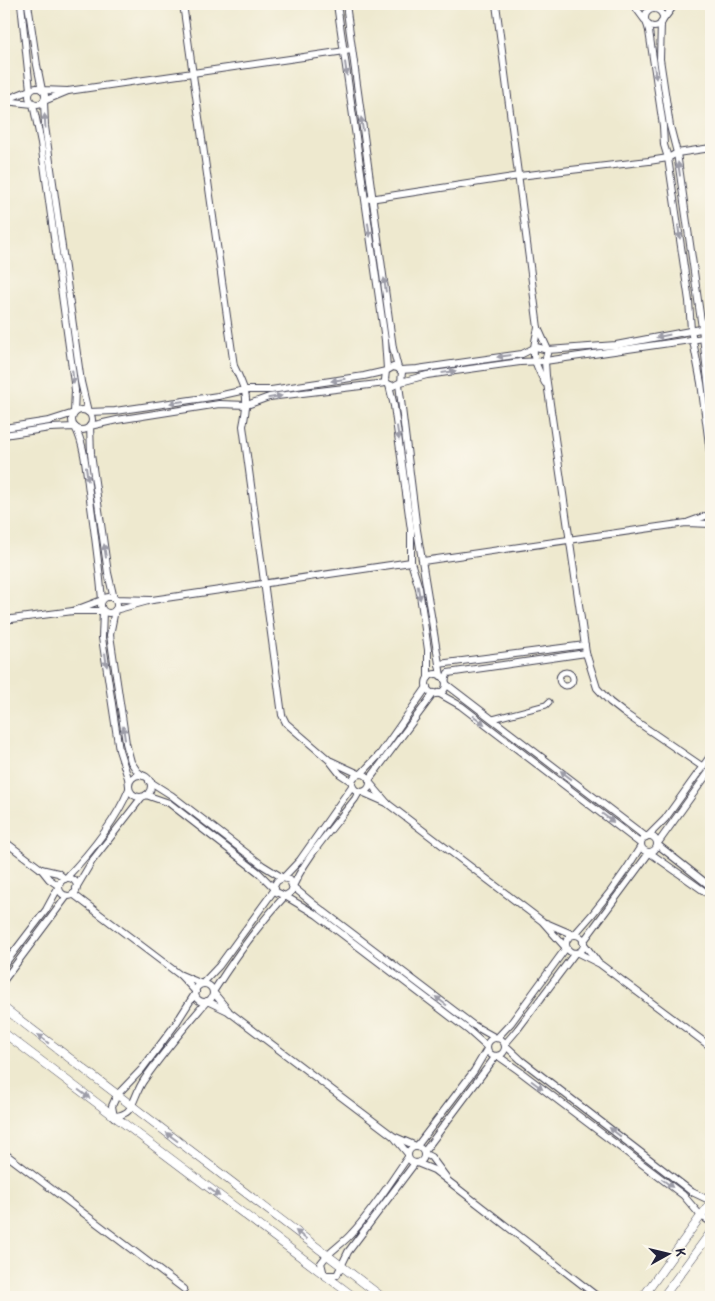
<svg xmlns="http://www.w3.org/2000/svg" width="715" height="1301" font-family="'Patrick Hand',sans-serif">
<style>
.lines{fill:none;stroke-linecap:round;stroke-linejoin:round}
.pedestrian-casing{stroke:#414051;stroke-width:7}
.minor-casing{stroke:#414051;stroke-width:8}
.tertiary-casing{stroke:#414051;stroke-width:9}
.pedestrian{stroke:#fff;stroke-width:5}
.minor{stroke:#fff;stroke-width:6}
.tertiary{stroke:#fff;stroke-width:8}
.oneway{fill:#9c9ca7}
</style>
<rect width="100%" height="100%" fill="#fbf7ec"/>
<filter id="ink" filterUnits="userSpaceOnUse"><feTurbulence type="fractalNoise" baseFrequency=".02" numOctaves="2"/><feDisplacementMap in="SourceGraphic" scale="10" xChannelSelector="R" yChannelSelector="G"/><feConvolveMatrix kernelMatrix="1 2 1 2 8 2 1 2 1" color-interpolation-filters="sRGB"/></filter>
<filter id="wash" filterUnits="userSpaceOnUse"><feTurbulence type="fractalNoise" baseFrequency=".0096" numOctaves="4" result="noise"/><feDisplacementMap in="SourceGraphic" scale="20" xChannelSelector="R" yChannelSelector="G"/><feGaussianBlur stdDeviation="1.12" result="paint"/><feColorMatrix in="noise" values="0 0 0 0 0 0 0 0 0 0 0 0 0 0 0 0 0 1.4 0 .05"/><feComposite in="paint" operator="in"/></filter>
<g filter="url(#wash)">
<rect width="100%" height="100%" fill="#eee9cf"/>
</g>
<g filter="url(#ink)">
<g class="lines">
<!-- pedestrian casing -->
<g class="pedestrian-casing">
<g id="pedestrian">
<circle cx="566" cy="679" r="7"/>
<path d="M493,719L546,705L549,702"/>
</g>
</g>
<!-- minor casing -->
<g class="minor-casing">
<g id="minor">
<path d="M28,4L37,65L42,90L68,91L352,50"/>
<path d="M183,4L234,366C247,393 249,397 243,426L282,715L286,723L329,760L340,774L352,782"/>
<path d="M337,4L385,340L387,369"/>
<path d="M346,4L393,348L398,368"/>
<path d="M496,4L538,328L548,350L545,361L546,376L586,653L597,688L610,702L624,713L703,767"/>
<path d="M633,4L644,19"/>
<circle cx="654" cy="18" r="9"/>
<path d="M663,20L675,4"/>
<path d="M661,23L660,59L670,126L677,153L702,328L711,408"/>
<path d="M647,24L649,31L663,126L664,145L668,158L689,301L691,330L701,383L711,460"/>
<circle cx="37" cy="96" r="8"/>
<path d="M68,91L44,101L45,126L81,382L88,412L115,411L218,396L245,390H271L364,376L386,371"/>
<path d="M5,100L30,90L21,4"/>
<path d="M4,101L33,104L41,143L75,390L74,413L49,421L4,428"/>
<path d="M370,199L519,176L649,161L668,158L677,153L711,148"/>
<path d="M538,328C531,355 532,358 545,383"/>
<path d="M400,370L417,369L522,354L536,347L548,350L616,345L711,327"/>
<path d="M401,382L402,372L398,368L393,367L386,371L385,380L388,384L393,386L401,382L427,375L520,362L545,361L711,337"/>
<path d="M399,384L417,530L441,676"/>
<path d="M389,385L394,406L411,530V562L419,588L428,650V678"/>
<circle cx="82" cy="420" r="10"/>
<path d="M4,435L50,428L75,427C85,446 86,470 89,492C94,528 99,564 102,600L73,611"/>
<path d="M689,522L711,514"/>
<path d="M423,561L686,523L711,524"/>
<circle cx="109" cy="605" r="8"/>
<path d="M152,600L114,599L108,573L91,454L90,426L117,420L219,404L247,405L269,397L386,383"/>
<path d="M4,620L73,611H103L102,638L119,750L128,778L129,786"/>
<path d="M439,664L585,645"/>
<circle cx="436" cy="684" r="10"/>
<path d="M445,680L448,673L586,653"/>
<path d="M446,684L646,837"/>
<path d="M438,693L461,706L641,844"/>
<path d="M331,761L359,774"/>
<circle cx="361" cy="783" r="9"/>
<path d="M361,774L380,754L427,687"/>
<circle cx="140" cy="786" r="11"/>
<path d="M143,776L137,771L131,762L126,743L110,635L115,610L152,600L411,562"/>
<path d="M369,780L434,693"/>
<path d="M149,781L171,795L262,865L283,878L300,860L352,786"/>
<path d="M370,783L388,804L542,921L566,948L511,1023L497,1038"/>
<path d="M359,792L355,799C335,825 301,862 291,892L285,896L276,892L274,886L277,881L283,878L290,880L292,886L315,905L473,1025L496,1038"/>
<path d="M362,792L387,803"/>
<path d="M146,795L169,803L258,872L275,889L219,966L202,984L181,975"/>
<circle cx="649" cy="844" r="8"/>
<path d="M648,836L665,819L711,755"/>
<path d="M4,841L41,869L49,879L59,886L46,910L4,965"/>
<path d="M658,843L711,769"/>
<path d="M658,845L711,887"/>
<path d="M650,853L711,896"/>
<path d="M41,869L58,873L65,879C90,853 115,823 129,789"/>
<circle cx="68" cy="887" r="9"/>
<path d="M76,888L92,861L142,797"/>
<path d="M73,894L180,975L196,992L175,1025L142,1069L117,1095L112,1106L114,1117C119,1115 124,1115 128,1111C134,1105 137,1089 144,1080C163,1052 185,1027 207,1001L228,1011L393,1136L416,1146"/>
<path d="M546,923L574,935C599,908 622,878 641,846"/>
<circle cx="575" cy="944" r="9"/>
<path d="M583,942L649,853"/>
<path d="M584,944L597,961"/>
<path d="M578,953L600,964L711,1047"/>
<path d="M4,980L67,896"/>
<circle cx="204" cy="993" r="9"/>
<path d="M228,1010L213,992C234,959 258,925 285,896L317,915L468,1030L487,1047"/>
<circle cx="496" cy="1047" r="9"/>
<path d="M505,1044L517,1030L575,953"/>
<path d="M505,1045L521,1060L692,1192L711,1201"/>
<path d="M498,1056L518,1070L683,1195L701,1216L711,1222"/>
<path d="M394,1137L408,1154"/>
<path d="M417,1146L474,1071L487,1049"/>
<circle cx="416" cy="1155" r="8"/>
<path d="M424,1152L496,1056"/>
<path d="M4,1153L184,1289"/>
<path d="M425,1154L431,1157L446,1177"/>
<path d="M408,1157C391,1181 372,1212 352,1233C343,1244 329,1251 321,1263L324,1275H337L348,1252L415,1163"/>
<path d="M417,1163L434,1170L598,1297"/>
</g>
</g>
<!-- tertiary casing -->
<g class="tertiary-casing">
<g id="tertiary">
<path d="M4,1008L382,1297"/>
<path d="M4,1033L354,1297"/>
<path d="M643,1297L711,1202"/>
<path d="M663,1297L711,1232"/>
</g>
</g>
<!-- pedestrian -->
<use href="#pedestrian" class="pedestrian"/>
<!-- minor -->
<use href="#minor" class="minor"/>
<!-- tertiary -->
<use href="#tertiary" class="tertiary"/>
</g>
<!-- one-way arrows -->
<defs><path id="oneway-solid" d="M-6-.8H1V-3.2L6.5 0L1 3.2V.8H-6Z" transform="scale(1.25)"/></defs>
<g class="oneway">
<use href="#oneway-solid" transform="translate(346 69) rotate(82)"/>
<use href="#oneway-solid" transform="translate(655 72) rotate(82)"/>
<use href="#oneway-solid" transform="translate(45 121) rotate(-94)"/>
<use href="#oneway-solid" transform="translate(362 124) rotate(-98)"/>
<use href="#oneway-solid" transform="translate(679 169) rotate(-98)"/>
<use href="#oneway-solid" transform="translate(369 230) rotate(81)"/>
<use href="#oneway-solid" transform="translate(679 232) rotate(82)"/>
<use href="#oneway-solid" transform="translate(385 285) rotate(-98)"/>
<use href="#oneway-solid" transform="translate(663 336) rotate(169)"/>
<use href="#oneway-solid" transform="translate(504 356) rotate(172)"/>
<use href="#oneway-solid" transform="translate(449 372) rotate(-8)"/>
<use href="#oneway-solid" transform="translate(73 377) rotate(83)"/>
<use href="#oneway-solid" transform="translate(338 380) rotate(171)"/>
<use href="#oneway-solid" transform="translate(275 397) rotate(-9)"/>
<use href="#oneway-solid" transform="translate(177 402) rotate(172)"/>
<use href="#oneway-solid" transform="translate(398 433) rotate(82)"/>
<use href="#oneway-solid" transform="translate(87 474) rotate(82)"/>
<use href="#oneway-solid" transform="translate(105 551) rotate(-98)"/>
<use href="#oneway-solid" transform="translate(419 593) rotate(80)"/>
<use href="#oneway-solid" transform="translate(106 660) rotate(82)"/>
<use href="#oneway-solid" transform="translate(479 720) rotate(37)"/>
<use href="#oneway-solid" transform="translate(124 733) rotate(-98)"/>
<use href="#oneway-solid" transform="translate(566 775) rotate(-142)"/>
<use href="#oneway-solid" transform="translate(608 818) rotate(37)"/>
<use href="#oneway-solid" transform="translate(441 1001) rotate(-143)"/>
<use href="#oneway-solid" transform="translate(43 1039) rotate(-142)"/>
<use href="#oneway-solid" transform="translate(537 1085) rotate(37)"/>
<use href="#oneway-solid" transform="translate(84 1094) rotate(37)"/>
<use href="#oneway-solid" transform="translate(615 1132) rotate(-142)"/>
<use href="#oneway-solid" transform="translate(172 1137) rotate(-143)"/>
<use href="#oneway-solid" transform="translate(667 1183) rotate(37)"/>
<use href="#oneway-solid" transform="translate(214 1192) rotate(37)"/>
<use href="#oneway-solid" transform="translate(301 1235) rotate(-142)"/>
</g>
</g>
<!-- margin -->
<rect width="715" height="1301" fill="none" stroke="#fbf7ec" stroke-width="20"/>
<!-- north arrow -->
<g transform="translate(668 1254) rotate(82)" stroke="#fbf7ec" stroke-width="4" paint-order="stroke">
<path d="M0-4L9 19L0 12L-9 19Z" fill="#22223b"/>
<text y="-8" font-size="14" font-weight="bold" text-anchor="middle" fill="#22223b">K</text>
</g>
</svg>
